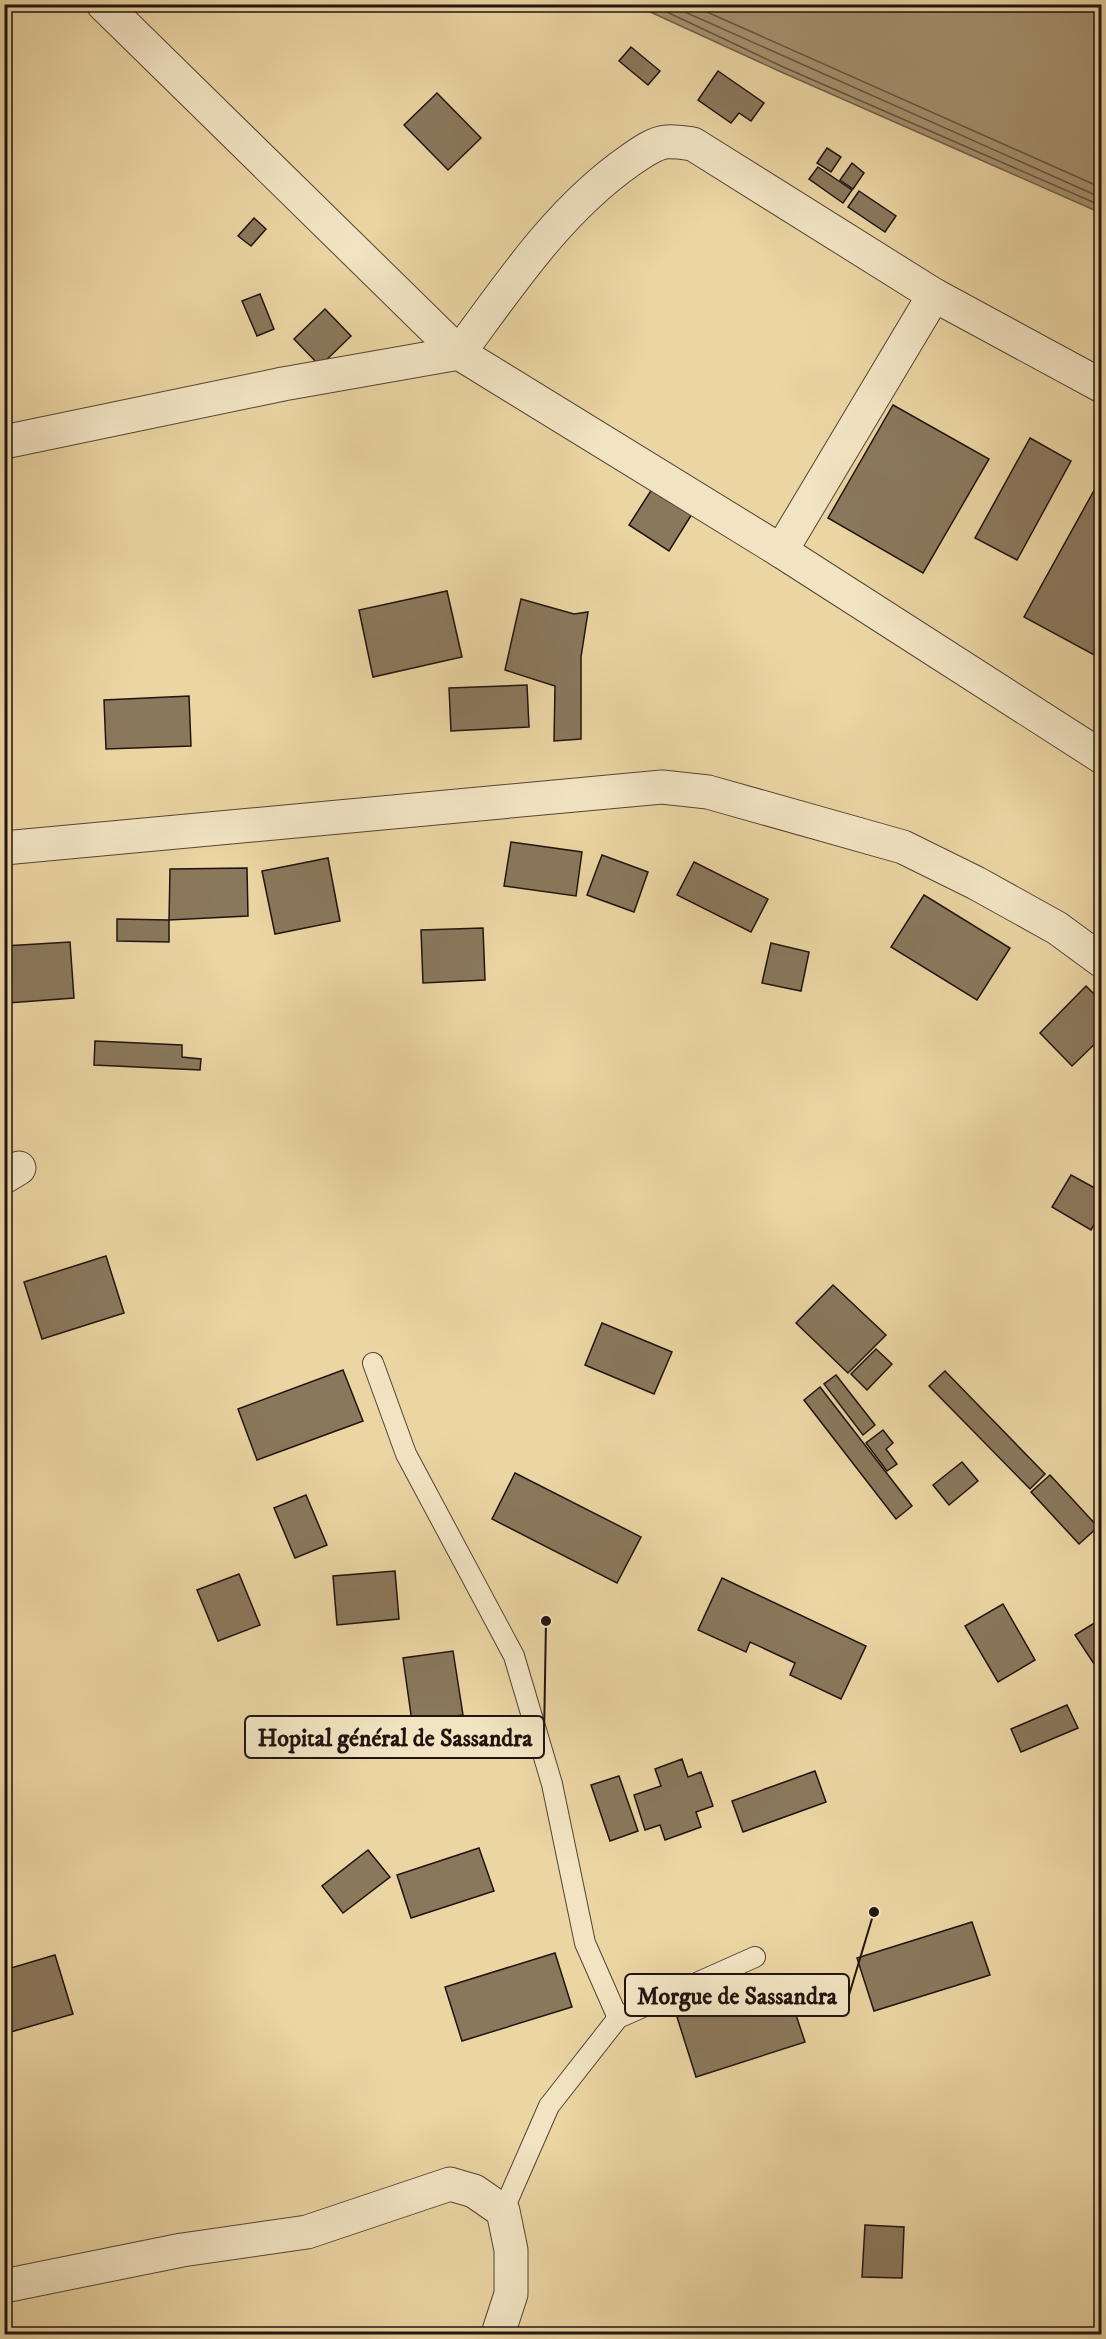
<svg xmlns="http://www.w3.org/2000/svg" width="1106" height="2339" font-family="'IM FELL DW Pica',serif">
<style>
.water{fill:#a69371;stroke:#70604a;stroke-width:1.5}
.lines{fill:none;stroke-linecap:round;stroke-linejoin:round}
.shore{stroke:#635440;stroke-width:1.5}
.building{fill:#8a785c;stroke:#201410;stroke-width:1.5}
.service-casing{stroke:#534435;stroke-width:22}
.minor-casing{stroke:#534435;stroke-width:35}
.tertiary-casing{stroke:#534435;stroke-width:35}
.service{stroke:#f2e4c3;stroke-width:20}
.minor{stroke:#f2e4c3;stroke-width:33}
.tertiary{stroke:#f2e4c3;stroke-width:33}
.leader{fill:none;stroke:#201410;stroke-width:2}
.callout-dot{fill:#201410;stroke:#f2e4c3;stroke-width:2}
.callout{fill:#f2e4c3;stroke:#201410;stroke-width:2}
.callout-label{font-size:24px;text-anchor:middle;font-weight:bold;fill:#201410}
</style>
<rect width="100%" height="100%" fill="#ebd5a3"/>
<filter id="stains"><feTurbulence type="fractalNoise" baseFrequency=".00333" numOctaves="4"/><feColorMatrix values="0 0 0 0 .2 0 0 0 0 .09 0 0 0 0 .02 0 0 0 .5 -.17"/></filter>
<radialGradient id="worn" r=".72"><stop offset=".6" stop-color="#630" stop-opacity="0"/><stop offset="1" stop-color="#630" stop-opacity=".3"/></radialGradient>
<!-- water -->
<path class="water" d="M635,5H1101V213L779,71Z"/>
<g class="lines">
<!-- shore -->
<g class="shore">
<path d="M650,4L781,66L1102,206"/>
<path d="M667,4L1102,198"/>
<path d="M689,4L1102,188"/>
</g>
</g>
<!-- building -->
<g class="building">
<path d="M631,47L660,71L648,85L619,61Z"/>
<path d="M718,71L764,103L751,121L739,113L731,123L698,100Z"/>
<path d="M437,93L481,138L448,170L404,125Z"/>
<path d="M827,148L841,157L831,172L817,163Z"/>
<path d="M852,163L864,173L853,189L840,180Z"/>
<path d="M818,167L852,190L843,203L809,179Z"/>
<path d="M859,191L896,216L885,232L848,207Z"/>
<path d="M254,218L266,229L251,246L238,236Z"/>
<path d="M260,294L274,329L257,336L242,301Z"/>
<path d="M325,309L351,336L320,366L294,339Z"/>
<path d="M893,405L989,459L923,573L828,518Z"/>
<path d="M1030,438L1071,461L1017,560L975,538Z"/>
<path d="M1102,476V650L1098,657L1024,617Z"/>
<path d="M652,489L692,514L669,551L629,525Z"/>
<path d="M447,591L462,657L373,677L359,610Z"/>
<path d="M521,599L574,614L588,612L581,657V739L554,741L555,686L505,670Z"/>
<path d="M527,685L529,727L451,731L449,688Z"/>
<path d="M189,696L191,746L106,749L104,700Z"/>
<path d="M511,842L582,852L576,896L504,886Z"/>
<path d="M602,855L648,872L634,912L587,895Z"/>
<path d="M328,858L340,921L275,934L262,871Z"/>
<path d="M694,862L768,899L751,932L677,895Z"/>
<path d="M247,868L248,916L169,920L170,869Z"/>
<path d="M924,895L1010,948L977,1000L891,947Z"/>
<path d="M117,919L169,920V942L117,941Z"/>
<path d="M483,928L485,980L423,983L421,930Z"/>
<path d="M70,942L74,998L8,1003L4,946Z"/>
<path d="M771,943L809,952L801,991L762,983Z"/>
<path d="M1086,986L1102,1002V1037L1072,1066L1040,1033Z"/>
<path d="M95,1041L182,1045V1057L201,1059L200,1070L94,1065Z"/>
<path d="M1071,1175L1102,1192V1211L1091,1230L1052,1207Z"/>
<path d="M106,1256L124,1313L42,1339L24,1282Z"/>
<path d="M833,1285L886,1335L848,1373L796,1323Z"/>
<path d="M602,1323L672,1352L654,1394L585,1365Z"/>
<path d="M876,1349L892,1364L867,1390L851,1374Z"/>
<path d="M343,1370L363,1421L257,1460L238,1409Z"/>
<path d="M945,1371L1045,1474L1030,1489L929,1386Z"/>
<path d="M836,1375L875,1425L863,1435L824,1384Z"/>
<path d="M820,1387L912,1506L896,1519L804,1400Z"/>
<path d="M883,1430L893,1443L886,1449L897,1464L887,1471L866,1443Z"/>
<path d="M962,1462L978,1481L949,1505L933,1485Z"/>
<path d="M515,1473L641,1537L617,1583L492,1519Z"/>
<path d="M1050,1475L1098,1527L1079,1544L1031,1492Z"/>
<path d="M306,1495L327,1545L295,1558L274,1508Z"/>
<path d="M395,1571L399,1619L337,1625L333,1576Z"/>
<path d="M239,1574L260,1625L218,1641L197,1590Z"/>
<path d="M722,1578L866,1646L841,1699L790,1675L795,1663L750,1642L746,1652L698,1630Z"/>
<path d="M1003,1604L1035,1660L998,1682L965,1626Z"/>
<path d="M1096,1622L1102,1631V1676L1075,1635Z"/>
<path d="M453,1651L463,1715L412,1722L403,1658Z"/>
<path d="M1067,1705L1078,1728L1021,1752L1011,1729Z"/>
<path d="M682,1759L688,1777L701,1772L713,1806L696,1812L701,1827L665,1840L660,1825L645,1830L634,1795L661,1786L655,1769Z"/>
<path d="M815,1771L826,1802L743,1832L732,1801Z"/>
<path d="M619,1776L638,1831L610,1841L591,1785Z"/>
<path d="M479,1848L494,1891L411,1918L397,1875Z"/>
<path d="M368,1850L390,1877L343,1913L322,1886Z"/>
<path d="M972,1922L990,1975L874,2011L857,1958Z"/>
<path d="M555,1953L572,2007L462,2041L445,1987Z"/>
<path d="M55,1955L73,2014L4,2034V1970Z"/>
<path d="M785,1982L805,2042L696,2077L677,2017Z"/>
<path d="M865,2225L904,2227L902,2278L862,2277Z"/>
</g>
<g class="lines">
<!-- service casing -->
<g class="service-casing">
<g id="service">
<path d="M373,1363L406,1454L514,1656L552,1784L585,1943L618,2018"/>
<path d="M503,2211L549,2106L618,2018L755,1957"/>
</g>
</g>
<!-- minor casing -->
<g class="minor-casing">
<g id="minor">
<path d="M4,442L283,384L459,353C510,284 558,211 629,161C639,154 654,143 666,142C674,141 685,143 693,144L934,295L1102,386"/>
<path d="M781,551L934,295"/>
<path d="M4,848L662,787L708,792L903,847L976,883L1057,928L1102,961"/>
<path d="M4,1177L19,1168"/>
<path d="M4,2286L182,2250L307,2232L450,2184L474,2191L503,2211L511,2250V2294L498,2334"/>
</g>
</g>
<!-- tertiary casing -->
<g class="tertiary-casing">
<path id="tertiary" d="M103,4L459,353L781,551L1102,757"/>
</g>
<!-- service -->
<use href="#service" class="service"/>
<!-- minor -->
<use href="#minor" class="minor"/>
<!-- tertiary -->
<use href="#tertiary" class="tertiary"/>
</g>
<!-- callouts -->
<path class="leader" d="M546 1621L544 1737M874 1912L849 1995"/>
<g class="callout-dot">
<circle cx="546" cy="1621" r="6"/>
<circle cx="874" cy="1912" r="6"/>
</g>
<g class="callout">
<rect x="245" y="1716" width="299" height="42" rx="6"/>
<rect x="625" y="1974" width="224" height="42" rx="6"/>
</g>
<g class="callout-label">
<text x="395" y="1746">Hopital général de Sassandra</text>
<text x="737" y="2004">Morgue de Sassandra</text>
</g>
<!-- margin -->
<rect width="1106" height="2339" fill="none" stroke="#ebd5a3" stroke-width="24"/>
<rect x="6" y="6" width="1094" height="2327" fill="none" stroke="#201410" stroke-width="3"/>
<rect x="12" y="12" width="1082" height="2315" fill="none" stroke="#201410" stroke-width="1.5"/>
<rect width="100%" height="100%" filter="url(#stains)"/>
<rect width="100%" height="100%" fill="url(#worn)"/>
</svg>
